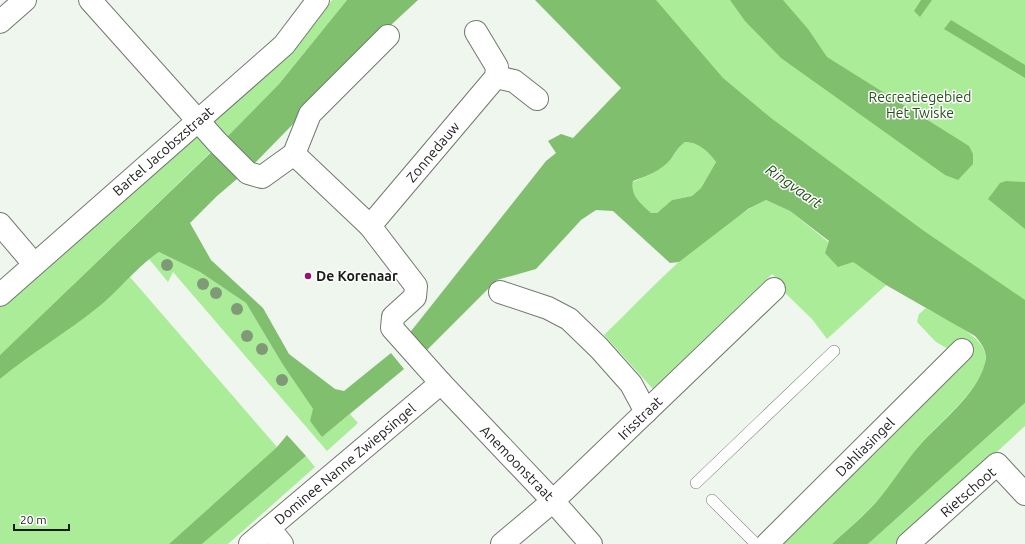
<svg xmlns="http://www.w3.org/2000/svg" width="1025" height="544" font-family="Ubuntu,sans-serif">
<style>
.green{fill:#abec99}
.water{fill:#80bf6e;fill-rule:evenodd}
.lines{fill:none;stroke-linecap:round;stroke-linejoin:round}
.lane-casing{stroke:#727971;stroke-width:12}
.street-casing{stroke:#727971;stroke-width:24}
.lane{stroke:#fff;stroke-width:11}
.street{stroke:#fff;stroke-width:22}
.tree{fill:#809a78}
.poi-dot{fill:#941671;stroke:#fff;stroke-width:1.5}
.labels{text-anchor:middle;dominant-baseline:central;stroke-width:3;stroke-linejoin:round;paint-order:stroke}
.park-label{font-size:14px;fill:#264f19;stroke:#fff}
.street-label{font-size:14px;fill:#191c19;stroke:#fff}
.poi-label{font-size:14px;font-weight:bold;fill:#191c19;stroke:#fff;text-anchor:start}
.water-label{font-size:15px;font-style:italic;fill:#234d16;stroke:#fff}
</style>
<rect width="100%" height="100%" fill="#eff6ed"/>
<!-- green -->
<g class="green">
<path d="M332,0H347L279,84L224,140L214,122L296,48Z"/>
<path d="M602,0H1025V314Z"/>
<path d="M197,130L214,149L0,355V306Z"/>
<path d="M685,142C698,142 708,151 716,162L701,188L692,196L672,200L657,213H650C641,204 630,196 633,182C647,176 661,171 671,159C676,153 677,148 685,142Z"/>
<path d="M766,200L790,211L853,262L886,285L827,339L812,319L782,290L786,286L772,274L653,389L604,335C654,287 703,230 766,200Z"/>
<path d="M159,252L200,272L246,303L283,365L313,409L322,437L350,414L358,423L327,451L173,272L168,282L149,259Z"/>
<path d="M130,277L277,447L169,544H0V379L17,365L98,307Z"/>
<path d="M926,308C942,318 981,334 985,353C991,383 936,425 918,447C906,462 895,480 882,495C867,513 849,528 832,544H770L950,350L936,342L917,322L919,314Z"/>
<path d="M1025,403V426L897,544H868Z"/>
<path d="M306,456L315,467L228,544H202Z"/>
</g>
<!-- water -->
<g class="water">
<path d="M347,0H418L378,37L251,167L217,196L190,223L211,260L263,308L289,354L335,389L344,391L391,353L404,369L322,437L310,421L313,409L283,365L246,303L200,272L159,252C136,267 119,291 97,308C66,333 31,353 0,379V355L224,140L279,84Z"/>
<path d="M535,0H656L723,78L771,118L924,231L1025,300V403L868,544H832C849,528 868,513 882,495C895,479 906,461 919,446C940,422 977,395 985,363C988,352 982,344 975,336L886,285L853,262L838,267L825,253L829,241L790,211L766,200L748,209L679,262L670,263L613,211L596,210L581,220L536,269L497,280L424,353L408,335L546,161L556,153L548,141L561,134L573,138L621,88ZM685,142C698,142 708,151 716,162L701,188L692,196L672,200L657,213H651C641,204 630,196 633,181C647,176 661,171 671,159C676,152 677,148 685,142Z"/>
<path d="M730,0H783L808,29L827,57L969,146L973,154V164L958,180L945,175L781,58L745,21Z"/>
<path d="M921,0H932L920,17L914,11Z"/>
<path d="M951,20L1025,65V78L944,29Z"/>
<path d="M1006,181L1025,182V229L988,199L1000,183Z"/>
<path d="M287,435L306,456L202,544H169L277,447Z"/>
</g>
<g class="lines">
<!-- lane casing -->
<g class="lane-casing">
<g id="lane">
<path d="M696,483L834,351"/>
<path d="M712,500L756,544"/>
</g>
</g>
<!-- street casing -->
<g class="street-casing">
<g id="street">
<path d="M90,0L217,142L248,173L262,177L294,154L310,114L388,36"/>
<path d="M0,22L25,0"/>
<path d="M496,77L514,81L537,99"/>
<path d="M294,154L370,226L416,286L415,297L393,317L392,328L441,383L553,501L591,544"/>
<path d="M0,224L34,264"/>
<path d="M370,226L496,77L497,67L476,32"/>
<path d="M500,292L548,308L569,319L599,348L631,384L646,412"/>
<path d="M0,295L284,45L318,0"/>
<path d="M269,528L282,544"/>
<path d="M250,544L441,383"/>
<path d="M502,544L553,501L774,289"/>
<path d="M767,544L962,350"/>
<path d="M908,544L997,464L1025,494"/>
</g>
</g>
<!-- lane -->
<use href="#lane" class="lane"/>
<!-- street -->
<use href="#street" class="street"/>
</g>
<!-- trees -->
<g class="tree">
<circle cx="167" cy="265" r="6"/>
<circle cx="203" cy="284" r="6"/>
<circle cx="216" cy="293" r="6"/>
<circle cx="237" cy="309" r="6"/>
<circle cx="247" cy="336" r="6"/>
<circle cx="262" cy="349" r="6"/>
<circle cx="282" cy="380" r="6"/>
</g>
<!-- markers -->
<circle class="poi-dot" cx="308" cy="276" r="4"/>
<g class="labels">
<!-- park labels -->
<g class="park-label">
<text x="920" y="97">Recreatiegebied<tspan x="920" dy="16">Het Twiske</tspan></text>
</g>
<!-- street labels -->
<g class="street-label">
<text transform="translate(163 151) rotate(-41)">Bartel Jacobszstraat</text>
<text transform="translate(433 152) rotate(-50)">Zonnedauw</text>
<text transform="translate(640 418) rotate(-44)">Irisstraat</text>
<text transform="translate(865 447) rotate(-45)">Dahliasingel</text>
<text transform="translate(517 463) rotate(46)">Anemoonstraat</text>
<text transform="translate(345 464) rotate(-40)">Dominee Nanne Zwiepsingel</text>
<text transform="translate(968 492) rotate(-41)">Rietschoot</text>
</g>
<!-- poi labels -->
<g class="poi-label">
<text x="316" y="276">De Korenaar</text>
</g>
<!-- water labels -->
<g class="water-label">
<text transform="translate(794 186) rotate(35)">Ringvaart</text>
</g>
</g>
<!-- scale -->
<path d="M14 524v6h55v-6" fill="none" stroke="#191c19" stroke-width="2"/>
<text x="20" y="524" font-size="12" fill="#191c19" stroke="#ffffff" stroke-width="3" paint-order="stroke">20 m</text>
</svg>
